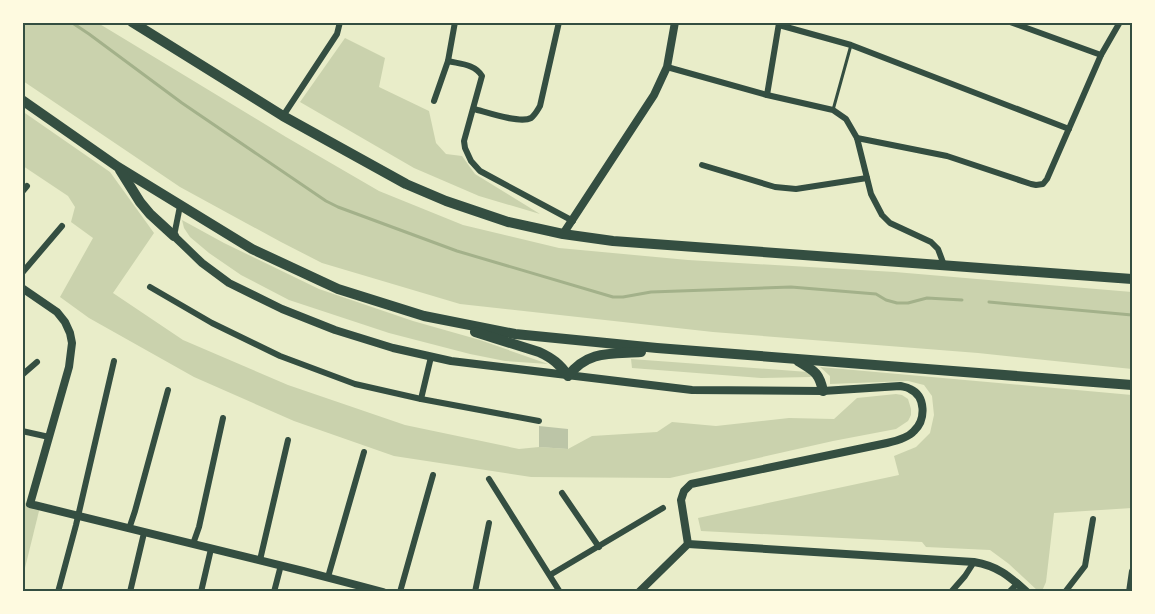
<svg xmlns="http://www.w3.org/2000/svg" width="1155" height="614" font-family="Poppins,sans-serif">
<style>
.green{fill:#cad2ad}
.lines{fill:none;stroke-linecap:round;stroke-linejoin:round}
.stream{stroke:#a3b18a;stroke-width:3}
.building{fill:#bcc5a7}
.service{stroke:#344e41;stroke-width:3}
.minor{stroke:#344e41;stroke-width:6}
.tertiary{stroke:#344e41;stroke-width:8}
.trunk{stroke:#344e41;stroke-width:10}
.neatline{fill:none;stroke:#344e41;stroke-width:2}
</style>
<rect width="100%" height="100%" fill="#e9edc9"/>
<!-- green -->
<g class="green">
<path d="M22,23H98L286,137L379,191L463,225L559,248L688,260L895,272L1132,292V369L978,353L713,332L460,304L322,263L281,242L180,187L23,81Z"/>
<path d="M345,38L385,58L379,87L429,111L436,143L446,154L462,156L475,174L540,214L479,196L414,168L300,102Z"/>
<path d="M22,111L110,172L154,233L113,293L183,340L288,385L405,425L519,449L539,447L568,449L592,436L657,432L672,422L716,426L789,418L834,419L857,398L896,394L902,395L908,399L911,409V415L908,421L896,429L833,441L670,478L531,477L394,456L294,421L194,377L89,318L60,297L93,238L71,222L75,207L68,196L23,166Z"/>
<path d="M182,220L224,243L319,289L413,321L480,340L548,364L505,361L470,354L389,333L289,300L241,275L209,253L190,237L184,228Z"/>
<path d="M631,359L808,372L814,375L810,377L761,378L632,368Z"/>
<path d="M820,367L1132,395V508L1054,513L1046,582L1042,591H1038L1009,564L990,550L926,547L922,542L701,531L698,518L899,475L894,456L916,447L930,433L934,415L932,396L924,385L908,381L830,384V376Z"/>
<path d="M23,502L40,507L23,576Z"/>
</g>
<g class="lines">
<!-- stream -->
<g class="stream">
<path d="M71,22L89,34L182,103L326,201L338,207L457,251L613,297H623L651,292L791,287L876,294L886,300L897,303H908L927,298L962,300"/>
<path d="M989,302L1132,315"/>
</g>
</g>
<!-- building -->
<path class="building" d="M539,426L568,429V449L539,447Z"/>
<g class="lines">
<!-- service -->
<path class="service" d="M833,110L851,45"/>
<!-- minor -->
<g class="minor">
<path d="M1010,22L1101,55"/>
<path d="M779,25L851,45L1069,129"/>
<path d="M448,61C460,64 475,64 482,76L464,141L465,148L471,161L480,171L573,221"/>
<path d="M667,67L767,95L833,110L846,119L857,138L871,194L882,215L890,223L931,242L938,249L944,265"/>
<path d="M767,95L779,23"/>
<path d="M434,101L448,61L455,22"/>
<path d="M474,109C486,112 520,124 531,118C535,115 537,111 540,106L559,22"/>
<path d="M283,116L337,34L340,22"/>
<path d="M857,138L947,156L1031,184L1036,185L1043,184L1047,179L1101,55L1120,22"/>
<path d="M702,165L775,187L796,189L867,178"/>
<path d="M22,192L27,186"/>
<path d="M174,236L180,206"/>
<path d="M22,273L62,226"/>
<path d="M150,287L212,323L280,356L355,384L421,399L539,421"/>
<path d="M22,375L37,362"/>
<path d="M421,399L431,357"/>
<path d="M22,431L49,437"/>
<path d="M489,479L560,592"/>
<path d="M562,493L599,547"/>
<path d="M129,529L135,511L168,390"/>
<path d="M193,544L199,527L223,418"/>
<path d="M260,560L288,440"/>
<path d="M550,575L663,508"/>
<path d="M328,577L364,452"/>
<path d="M58,592L76,525L114,361"/>
<path d="M130,592L144,533"/>
<path d="M201,592L211,549"/>
<path d="M274,592L281,565"/>
<path d="M400,592L433,475"/>
<path d="M475,592L489,523"/>
<path d="M951,592L965,576L974,562"/>
<path d="M1009,592L1018,583"/>
<path d="M1065,592L1085,566L1093,519"/>
<path d="M1129,592L1132,571"/>
</g>
<!-- tertiary -->
<g class="tertiary">
<path d="M563,234L654,95L667,67L675,22"/>
<path d="M174,236L202,263L229,283L282,309L335,330L393,348L451,361L692,390L823,391L900,386C904,387 907,387 910,389C926,396 926,420 914,431C908,438 896,441 887,443L691,484L684,491L681,500L688,544L974,562C998,566 1009,576 1027,592"/>
<path d="M22,288L57,312L65,322L70,333L72,343L69,367L30,504L303,571L383,592"/>
<path d="M639,592L688,544"/>
</g>
<!-- trunk -->
<g class="trunk">
<path d="M132,22L283,116L406,184L446,201L508,222L563,234L613,241L1132,279"/>
<path d="M22,100L118,167L252,249L338,289L424,316L515,334L657,348L1132,385"/>
<path d="M120,170L140,202L150,214L174,236"/>
<path d="M475,332L539,352C552,358 560,364 568,376C588,350 611,354 641,352"/>
<path d="M798,361C814,371 819,372 823,391"/>
</g>
</g>
<!-- border -->
<rect width="1155" height="614" fill="none" stroke="#fefae0" stroke-width="48"/>
<rect x="24" y="24" width="1107" height="566" class="neatline"/>
</svg>
